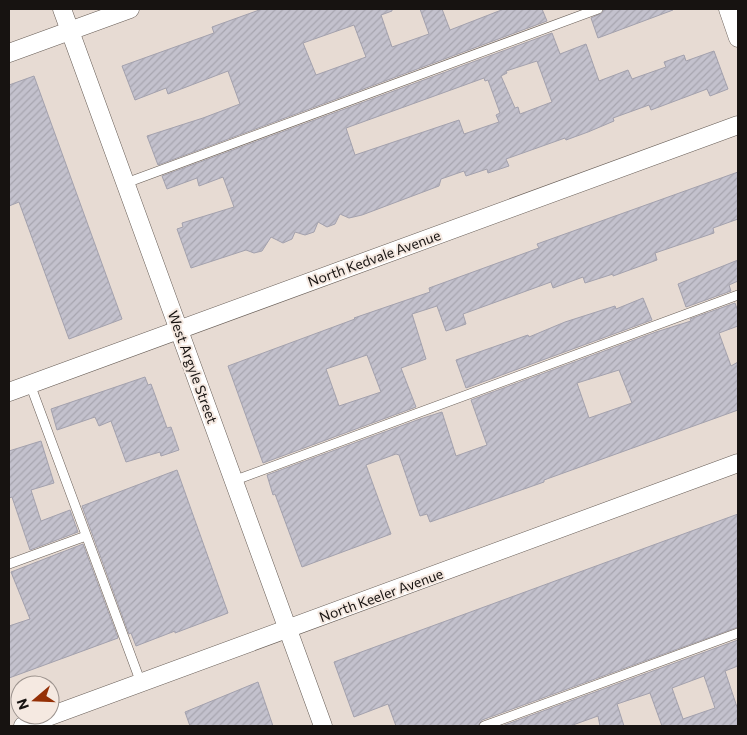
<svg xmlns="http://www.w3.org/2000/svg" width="747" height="735" font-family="Commissioner,sans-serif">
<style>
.building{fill:url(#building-hatch);stroke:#a3a1ad;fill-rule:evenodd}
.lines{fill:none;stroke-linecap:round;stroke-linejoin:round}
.service-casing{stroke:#675d56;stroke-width:10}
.minor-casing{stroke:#675d56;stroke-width:19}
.service{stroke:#fff;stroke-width:9}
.minor{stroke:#fff;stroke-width:18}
.labels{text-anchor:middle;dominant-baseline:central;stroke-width:4;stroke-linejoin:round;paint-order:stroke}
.street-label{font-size:14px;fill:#171311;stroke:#f5e9e1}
</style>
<defs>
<pattern id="building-hatch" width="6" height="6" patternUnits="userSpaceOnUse" patternTransform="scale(1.25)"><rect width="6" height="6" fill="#c3c1cd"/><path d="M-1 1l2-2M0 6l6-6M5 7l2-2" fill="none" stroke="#a7a5af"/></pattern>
</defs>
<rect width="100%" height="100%" fill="#e7dbd3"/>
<!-- building -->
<g class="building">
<path d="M262,9H392V11L381,15L392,47L429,34L420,9H442L450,30L504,9H542L547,21L158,165L147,136L203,118L240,104L228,71L168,94L166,88L135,100L122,66L214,33L212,27ZM354,25L366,57L316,75L303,43Z"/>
<path d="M604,9H673V10L598,38L591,18L602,13Z"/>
<path d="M552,33L560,54L586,44L599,81L628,70L632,79L666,67L664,62L684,55L686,61L714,51L728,89L710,96L707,89L651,110L649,105L613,118L614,121L588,132L566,140L565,138L506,159L509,166L488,173L487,169L466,176L464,171L441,179L439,186L362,215L349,218L340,214L335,224L327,227L318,222L314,232L305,235L295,232L292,239L283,243L271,237L262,251L254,253L246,250L191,268L177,229L183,227L182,223L234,207L223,177L199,186L197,178L167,189L162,176ZM537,61L552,102L520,114L518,107L515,108L501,76L507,73L506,71ZM484,78L485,81L488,80L500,113L496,115L499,122L464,134L459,120L355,155L346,128Z"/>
<path d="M34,76L122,319L69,339L19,202L9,206V85Z"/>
<path d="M738,172V219L713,228L714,233L655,253L657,260L613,276V274L585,283L583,277L553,288L551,282L463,314L466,324L446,331L437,306L412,314L426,359L401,368L416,407L263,463L228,366L355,319L354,318L430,292L429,288L539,248L537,244ZM367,355L381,392L339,406L326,369Z"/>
<path d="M738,260V281L729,285L731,291L686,307L678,284Z"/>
<path d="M643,298L652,320L466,388L456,360L528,335L529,337L565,322L615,306L616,309Z"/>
<path d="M735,303L738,311V326L719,333L731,366L738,362V410L544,480V482L430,522L427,514L420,516L399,455L396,454L366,465L391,534L302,567L275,494L273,495L267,475L420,419L442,412L456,456L487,445L471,400L656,332L691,321L690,319ZM619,370L632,403L589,418L577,383Z"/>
<path d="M145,377L148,385L151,384L167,428L171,427L179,450L161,456L160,452L126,462L111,421L99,426L95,417L57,430L51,409Z"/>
<path d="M41,441L54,483L31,490L41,521L70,510L78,532L30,550L12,497L9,498V451Z"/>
<path d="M177,470L228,613L175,633V631L136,646L131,633L129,634L82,506Z"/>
<path d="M738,514V627L482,720L478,726H396L388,704L354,717L334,662Z"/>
<path d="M83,544L118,638L9,678V626L30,619L11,572Z"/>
<path d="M738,640V666L725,671L738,710V726H662L650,693L617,704L624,726H600L598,716L570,726H502ZM704,676L715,708L683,719L672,688Z"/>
<path d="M258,682L273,726H190L185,712Z"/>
</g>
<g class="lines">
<!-- service casing -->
<g class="service-casing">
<g id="service">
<path d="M126,183L598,9"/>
<path d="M30,384L141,683"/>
<path d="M233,481L738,295"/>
<path d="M9,564L86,536"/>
<path d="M484,726L738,633"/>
</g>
</g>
<!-- minor casing -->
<g class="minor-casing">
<g id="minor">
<path d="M62,9L323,726"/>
<path d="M728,9L738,38"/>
<path d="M9,53L130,9"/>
<path d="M9,392L738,125"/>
<path d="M23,726L738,463"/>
</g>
</g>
<!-- service -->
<use href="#service" class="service"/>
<!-- minor -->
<use href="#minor" class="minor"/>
</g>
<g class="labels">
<!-- street labels -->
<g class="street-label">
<text transform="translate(374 258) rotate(-20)">North Kedvale Avenue</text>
<text transform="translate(193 367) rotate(70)">West Argyle Street</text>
<text transform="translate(381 595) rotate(-20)">North Keeler Avenue</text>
</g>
</g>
<!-- border -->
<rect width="747" height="735" fill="none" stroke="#171311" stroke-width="20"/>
<!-- north arrow -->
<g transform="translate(35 700) rotate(251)"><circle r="24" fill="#f5e9e1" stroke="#9c938e"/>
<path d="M0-4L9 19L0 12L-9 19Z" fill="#953006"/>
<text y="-8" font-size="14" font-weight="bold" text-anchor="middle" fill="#171311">N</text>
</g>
</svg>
